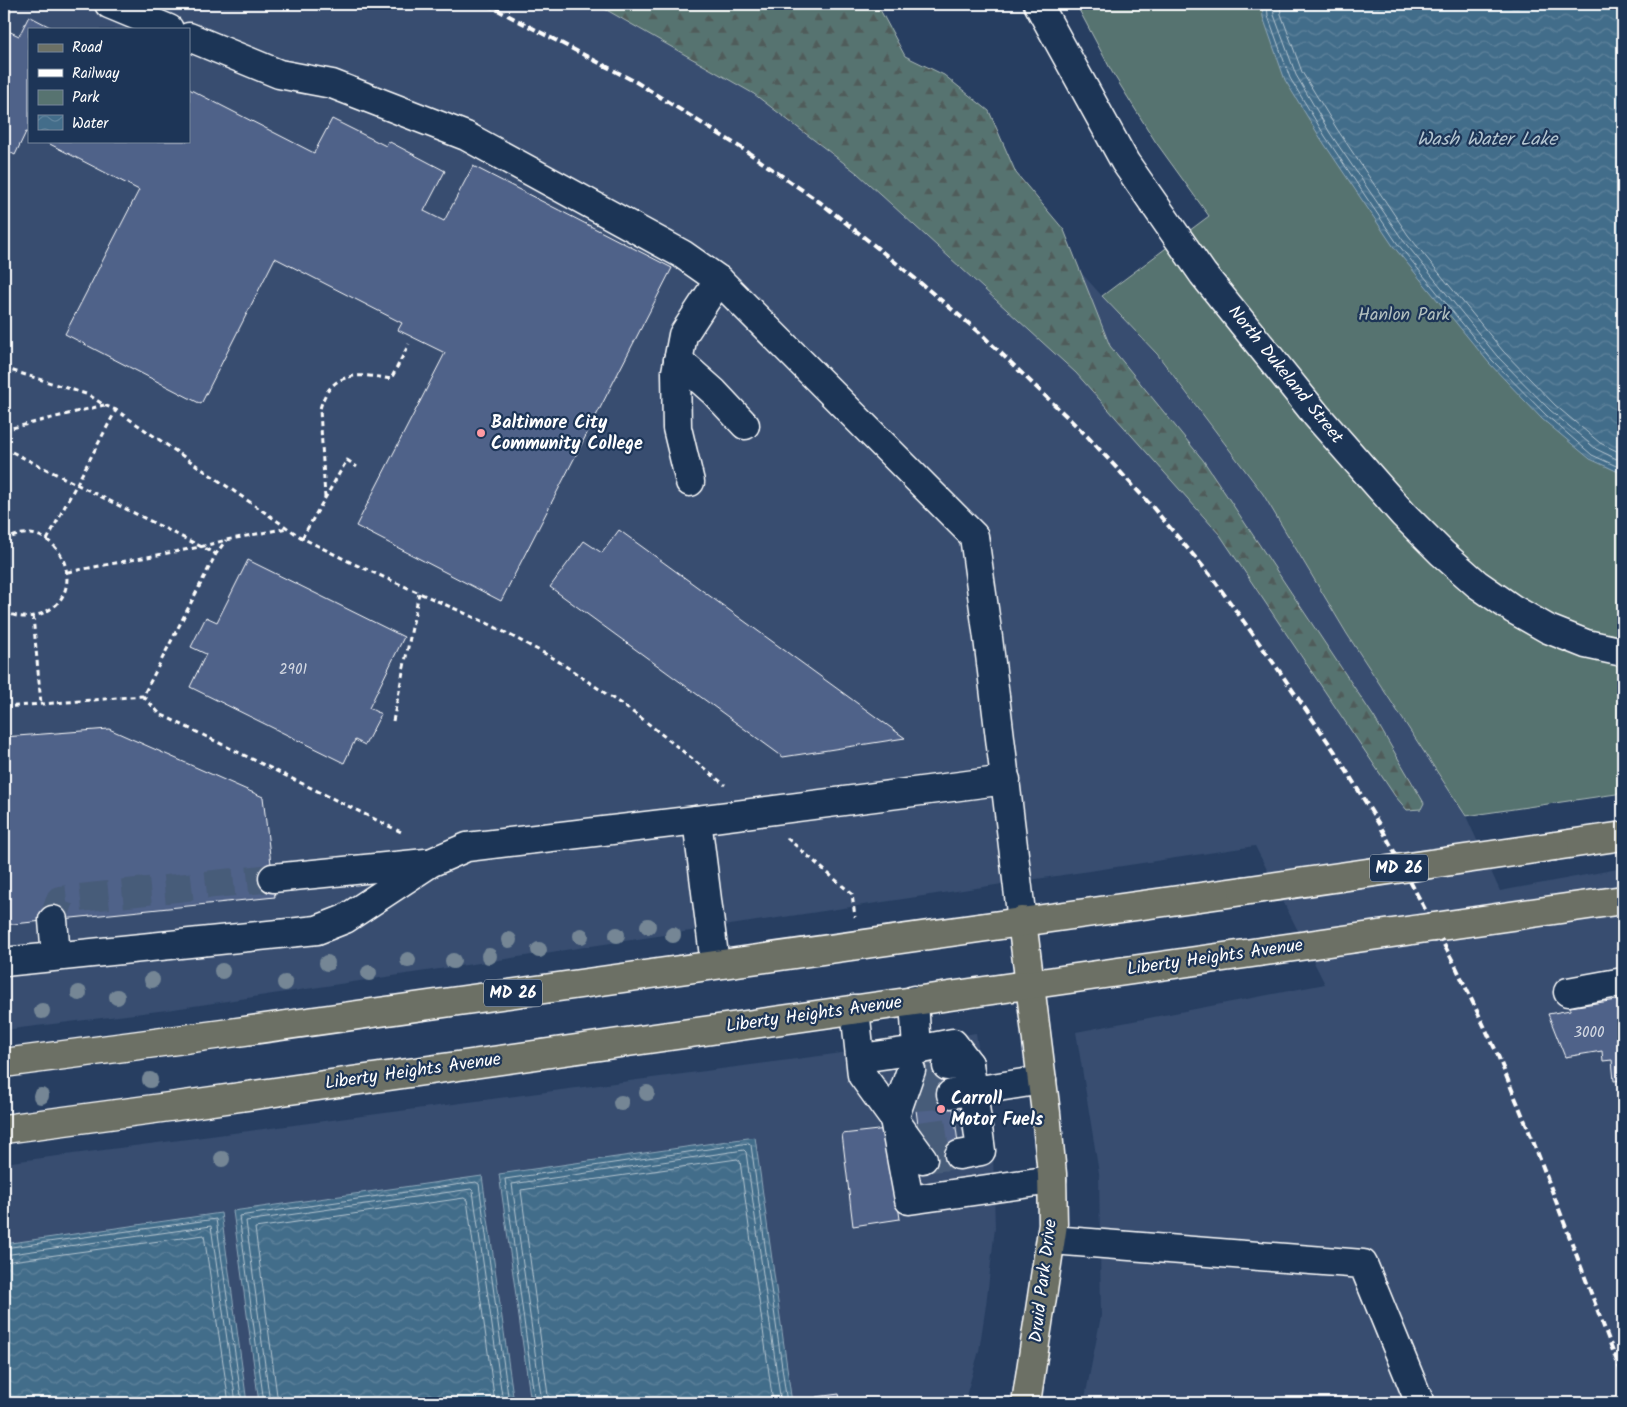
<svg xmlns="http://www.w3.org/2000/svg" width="1627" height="1407" font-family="Kalam,sans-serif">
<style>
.built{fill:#374d70;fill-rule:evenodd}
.forest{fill:url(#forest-firs);stroke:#abb9b8}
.green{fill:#577370;stroke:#abb9b8}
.water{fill:url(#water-waves);stroke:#8ea7b9}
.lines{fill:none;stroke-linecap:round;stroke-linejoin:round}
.shore{stroke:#b4c5d0;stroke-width:1}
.building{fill:#506289;stroke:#fff}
.minor-tunnel{stroke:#475b79;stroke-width:28;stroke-dasharray:28 14;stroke-linecap:butt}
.minor-casing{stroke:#fff;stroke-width:31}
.major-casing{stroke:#fff;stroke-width:31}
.path{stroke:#fff;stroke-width:3;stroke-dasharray:5 4;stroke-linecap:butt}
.minor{stroke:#1d3557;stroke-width:28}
.major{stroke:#6c7065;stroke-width:28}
.rail{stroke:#fff;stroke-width:4;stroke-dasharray:8 4;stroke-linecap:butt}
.major-bridge-casing{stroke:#fff;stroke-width:31;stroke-linecap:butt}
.major-bridge{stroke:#6c7065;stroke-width:28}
.tree{fill:#748695}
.poi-dot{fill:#ff9aa2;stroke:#1d3557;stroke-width:2}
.labels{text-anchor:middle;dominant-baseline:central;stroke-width:4.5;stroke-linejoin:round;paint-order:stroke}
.number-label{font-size:15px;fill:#d3d8e2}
.shield{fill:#1d3557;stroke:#bbc2cd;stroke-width:1}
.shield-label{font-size:16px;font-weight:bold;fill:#fff}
.park-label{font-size:18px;fill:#b3c0bf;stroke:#1d3557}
.street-label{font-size:18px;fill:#fff;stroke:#1d3557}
.poi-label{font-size:18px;font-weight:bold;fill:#fff;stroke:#1d3557;text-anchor:start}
.water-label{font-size:19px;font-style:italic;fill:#b4c5d0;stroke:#1d3557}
</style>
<defs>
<pattern id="forest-firs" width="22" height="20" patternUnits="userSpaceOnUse" patternTransform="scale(1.25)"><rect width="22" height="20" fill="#577370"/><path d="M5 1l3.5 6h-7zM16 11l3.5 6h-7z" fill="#505c5a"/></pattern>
<pattern id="water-waves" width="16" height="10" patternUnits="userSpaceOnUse" patternTransform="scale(1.25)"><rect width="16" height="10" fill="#436d8a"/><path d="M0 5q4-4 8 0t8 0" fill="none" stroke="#5f839c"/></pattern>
</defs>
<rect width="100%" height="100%" fill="#273e61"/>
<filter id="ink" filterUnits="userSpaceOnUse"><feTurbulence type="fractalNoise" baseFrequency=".02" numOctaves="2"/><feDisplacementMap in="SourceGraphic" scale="10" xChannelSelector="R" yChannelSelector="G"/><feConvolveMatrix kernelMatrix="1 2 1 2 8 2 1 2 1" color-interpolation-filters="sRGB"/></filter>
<g filter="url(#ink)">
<!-- built -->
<g class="built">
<path d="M4,4H769L1017,201L1102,296L1156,354L1263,494L1347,634L1466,816L1500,891L1623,868V1403H1084L1101,1316L1099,1173L1076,1032L1325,984L1255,846L167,1010L4,1030ZM29,29H189V141H29Z"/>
<path d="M976,1033L993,1152L995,1228L986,1305L979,1351L964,1403H4V1163L827,1055Z"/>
</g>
<!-- forest -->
<path class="forest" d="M596,4H877L905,56L944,75L989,111L1016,173L1064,230L1110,346L1203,460L1374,717L1424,803L1421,809L1407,810L1395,796L1220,535L1076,373L857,173L754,94Z"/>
<!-- green -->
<path class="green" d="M1076,4H1623V793L1466,816L1347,634L1263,494L1157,354L1102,296L1209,216L1155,141L1112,72Z"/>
<!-- water -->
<g class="water">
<path d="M1262,4H1623V474L1590,459L1542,419L1489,363L1393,246L1321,139L1285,80L1263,17Z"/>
<path d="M755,1137L792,1403H531L499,1174Z"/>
<path d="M482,1176L514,1403H259L233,1211Z"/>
<path d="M221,1213L247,1403H4V1244Z"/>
</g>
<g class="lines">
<!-- shore -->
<g class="shore">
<path d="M1267,4L1268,16L1290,78L1325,136L1397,243L1492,360L1546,415L1592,455L1623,469"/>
<path d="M1273,4L1274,15L1296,75L1330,133L1402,239L1497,356L1550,410L1596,449L1623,462"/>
<path d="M1280,4L1281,14L1302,72L1337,129L1408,235L1503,351L1555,405L1600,443L1623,454"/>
<path d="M4,1248L216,1219L242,1403"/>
<path d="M4,1255L211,1226L236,1403"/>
<path d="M4,1262L204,1235L229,1403"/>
<path d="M264,1403L239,1216L476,1182L479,1184L509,1403"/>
<path d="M270,1403L246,1221L471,1189L473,1191L503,1403"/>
<path d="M278,1403L255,1228L464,1198L467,1200L495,1403"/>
<path d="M535,1403L505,1179L749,1143L751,1145L787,1403"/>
<path d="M542,1403L512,1184L744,1150L746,1152L781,1403"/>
<path d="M549,1403L521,1190L737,1159L740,1161L773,1403"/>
</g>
</g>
<!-- building -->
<g class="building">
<path d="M4,7L11,11L4,26Z"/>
<path d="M29,16L54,29H29V133L26,132L15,155L4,149V29L19,36Z"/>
<path d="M189,89L314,153L332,119L386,146L388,141L445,171L424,211L444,221L473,166L672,268L501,601L356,526L445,353L398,330L402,323L275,258L201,404L65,334L139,190L44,141H189Z"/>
<path d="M619,530L905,738L783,757L550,587L584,541L602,553Z"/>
<path d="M248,560L404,637L369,708L381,714L365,745L355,740L344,763L190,687L206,654L191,647L206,617L217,622Z"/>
<path d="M109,729L263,797L275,897L4,925V737Z"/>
<path d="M1623,999V1080L1614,1081L1612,1060L1603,1061L1602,1051L1565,1057L1548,1014L1570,1010V1007Z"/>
<path d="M946,1053L961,1165L924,1170L909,1057Z"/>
<path d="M887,1129L900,1219L853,1226L842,1134Z"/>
<path d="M839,1394L841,1403H816V1397Z"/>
</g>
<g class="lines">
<!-- minor-tunnel -->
<g class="minor-tunnel">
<path d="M53,920L60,900L273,878"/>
<path d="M911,1070L947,1066"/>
<path d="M914,1097L951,1094"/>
<path d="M919,1136L957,1131"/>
<path d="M923,1159L959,1155"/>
</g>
<!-- minor casing -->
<g class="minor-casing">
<g id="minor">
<path d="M109,4L169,29"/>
<path d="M1038,4L1125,162L1203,274L1317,416L1403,514L1442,553L1477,584L1513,609L1548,629L1586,644L1623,652"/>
<path d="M189,37L279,74L332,84L466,136L682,254L719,280L974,536L988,638L1022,921"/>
<path d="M678,360L714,392L745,425"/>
<path d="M690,482L677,428L676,372L683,335L719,280"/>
<path d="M697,820L715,964"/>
<path d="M273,878L426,863"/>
<path d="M53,920L56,956"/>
<path d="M4,962L317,930L345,919L430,863L467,847L697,820L1006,780"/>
<path d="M1568,992L1623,982"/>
<path d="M855,1009L862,1075L923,1159"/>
<path d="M917,1050L953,1043L969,1064"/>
<path d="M861,1058L917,1050L914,1000"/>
<path d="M947,1066L969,1064L973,1091L951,1094"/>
<path d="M911,1070L894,1119L909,1200L1052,1180"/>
<path d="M959,1155L981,1151L973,1091L1042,1080"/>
<path d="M1052,1240L1363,1264L1420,1403"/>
</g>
</g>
<!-- major casing -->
<g class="major-casing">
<g id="major">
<path d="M1555,846L1623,836"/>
<path d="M1022,921L1046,1113L1052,1174L1053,1224L1026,1403"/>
<path d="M1434,927L1623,900"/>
<path d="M4,1063L230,1033L1243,891"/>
<path d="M4,1129L184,1105L1273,950"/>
</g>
</g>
<!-- path -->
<g class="path">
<path d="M4,368L89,395L104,405L116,410L302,538L352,563L489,624L555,659L640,717L725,785"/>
<path d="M4,430L104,405"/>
<path d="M4,448L216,554"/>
<path d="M325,498L320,409C330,371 358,373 391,379L409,344"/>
<path d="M4,524L10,538"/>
<path d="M302,538L347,460L357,467"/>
<path d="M47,540L116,410"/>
<path d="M4,541C57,508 97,598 37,615C26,619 13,617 4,610"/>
<path d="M68,572L200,547L226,540L287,528"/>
<path d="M33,616L41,704"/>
<path d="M143,696L160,714L401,832"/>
<path d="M4,707L143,696L216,554L226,540"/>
<path d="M393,721L419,593"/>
<path d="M787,838L852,894L855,917"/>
</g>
<!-- minor -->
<use href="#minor" class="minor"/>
<!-- major -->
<use href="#major" class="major"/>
<!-- rail -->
<path class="rail" d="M486,4L636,82L743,149L821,203L900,266L979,332L1087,436L1149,503L1211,576L1280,672L1335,752L1382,829L1456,967L1496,1051L1533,1141L1623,1377"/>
<!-- major-bridge casing -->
<g class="major-bridge-casing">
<g id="major-bridge">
<path d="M1243,891L1555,846"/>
<path d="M1273,950L1434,927"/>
</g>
</g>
<!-- major-bridge -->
<use href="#major-bridge" class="major-bridge"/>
</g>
<!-- trees -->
<g class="tree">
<circle cx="648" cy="926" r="8"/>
<circle cx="617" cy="935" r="8"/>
<circle cx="673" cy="935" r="8"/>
<circle cx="581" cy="936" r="8"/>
<circle cx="509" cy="940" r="8"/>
<circle cx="539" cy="950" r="8"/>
<circle cx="489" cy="956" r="8"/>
<circle cx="408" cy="960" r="8"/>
<circle cx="453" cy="961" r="8"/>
<circle cx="327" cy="963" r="8"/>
<circle cx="222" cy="971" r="8"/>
<circle cx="369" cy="973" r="8"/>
<circle cx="152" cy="980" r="8"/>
<circle cx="285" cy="983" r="8"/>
<circle cx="79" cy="993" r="8"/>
<circle cx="117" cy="997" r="8"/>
<circle cx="42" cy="1011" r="8"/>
<circle cx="150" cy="1080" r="8"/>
<circle cx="647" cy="1093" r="8"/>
<circle cx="41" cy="1096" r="8"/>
<circle cx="621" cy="1103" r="8"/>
<circle cx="222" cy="1159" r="8"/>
</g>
</g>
<!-- markers -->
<g class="poi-dot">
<circle cx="481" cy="433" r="5"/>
<circle cx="941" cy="1109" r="5"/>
</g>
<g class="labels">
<!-- number labels -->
<g class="number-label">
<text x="293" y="670">2901</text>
<text x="1589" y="1033">3000</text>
</g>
<!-- shield labels -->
<g class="shield">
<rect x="1370" y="854.5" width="58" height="27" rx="4"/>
<rect x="484" y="979.5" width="58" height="27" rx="4"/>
</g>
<g class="shield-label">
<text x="1399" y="868">MD 26</text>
<text x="513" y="993">MD 26</text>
</g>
<!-- park labels -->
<g class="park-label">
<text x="1404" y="315">Hanlon Park</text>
</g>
<!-- street labels -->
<g class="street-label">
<text transform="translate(1285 375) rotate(51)">North Dukeland Street</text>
<text transform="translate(1215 958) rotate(-8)">Liberty Heights Avenue</text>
<text transform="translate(814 1015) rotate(-8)">Liberty Heights Avenue</text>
<text transform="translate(413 1072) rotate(-8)">Liberty Heights Avenue</text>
<text transform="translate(1044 1281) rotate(-83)">Druid Park Drive</text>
</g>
<!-- poi labels -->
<g class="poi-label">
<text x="491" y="423">Baltimore City<tspan x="491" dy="21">Community College</tspan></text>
<text x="951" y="1099">Carroll<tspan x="951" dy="21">Motor Fuels</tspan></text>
</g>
<!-- water labels -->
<g class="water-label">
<text x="1487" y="140">Wash Water Lake</text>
</g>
</g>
<!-- margin -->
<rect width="1627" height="1407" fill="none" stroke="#1d3557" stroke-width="20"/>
<rect x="10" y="10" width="1607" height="1387" fill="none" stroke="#fff" stroke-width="2" filter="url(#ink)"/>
<!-- legend -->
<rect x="28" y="28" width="162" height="115" fill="#1d3557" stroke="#77869a"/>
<rect x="38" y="44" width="25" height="8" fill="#6c7065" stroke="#77869a"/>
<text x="72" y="52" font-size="15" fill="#ffffff">Road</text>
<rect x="38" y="69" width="25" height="8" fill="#ffffff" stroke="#77869a"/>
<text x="72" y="78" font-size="15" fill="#ffffff">Railway</text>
<rect x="38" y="90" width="25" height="15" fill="#577370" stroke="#77869a"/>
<text x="72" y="102" font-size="15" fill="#ffffff">Park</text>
<rect x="38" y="115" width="25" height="15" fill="url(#water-waves)" stroke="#77869a"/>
<text x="72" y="128" font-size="15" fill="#ffffff">Water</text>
</svg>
